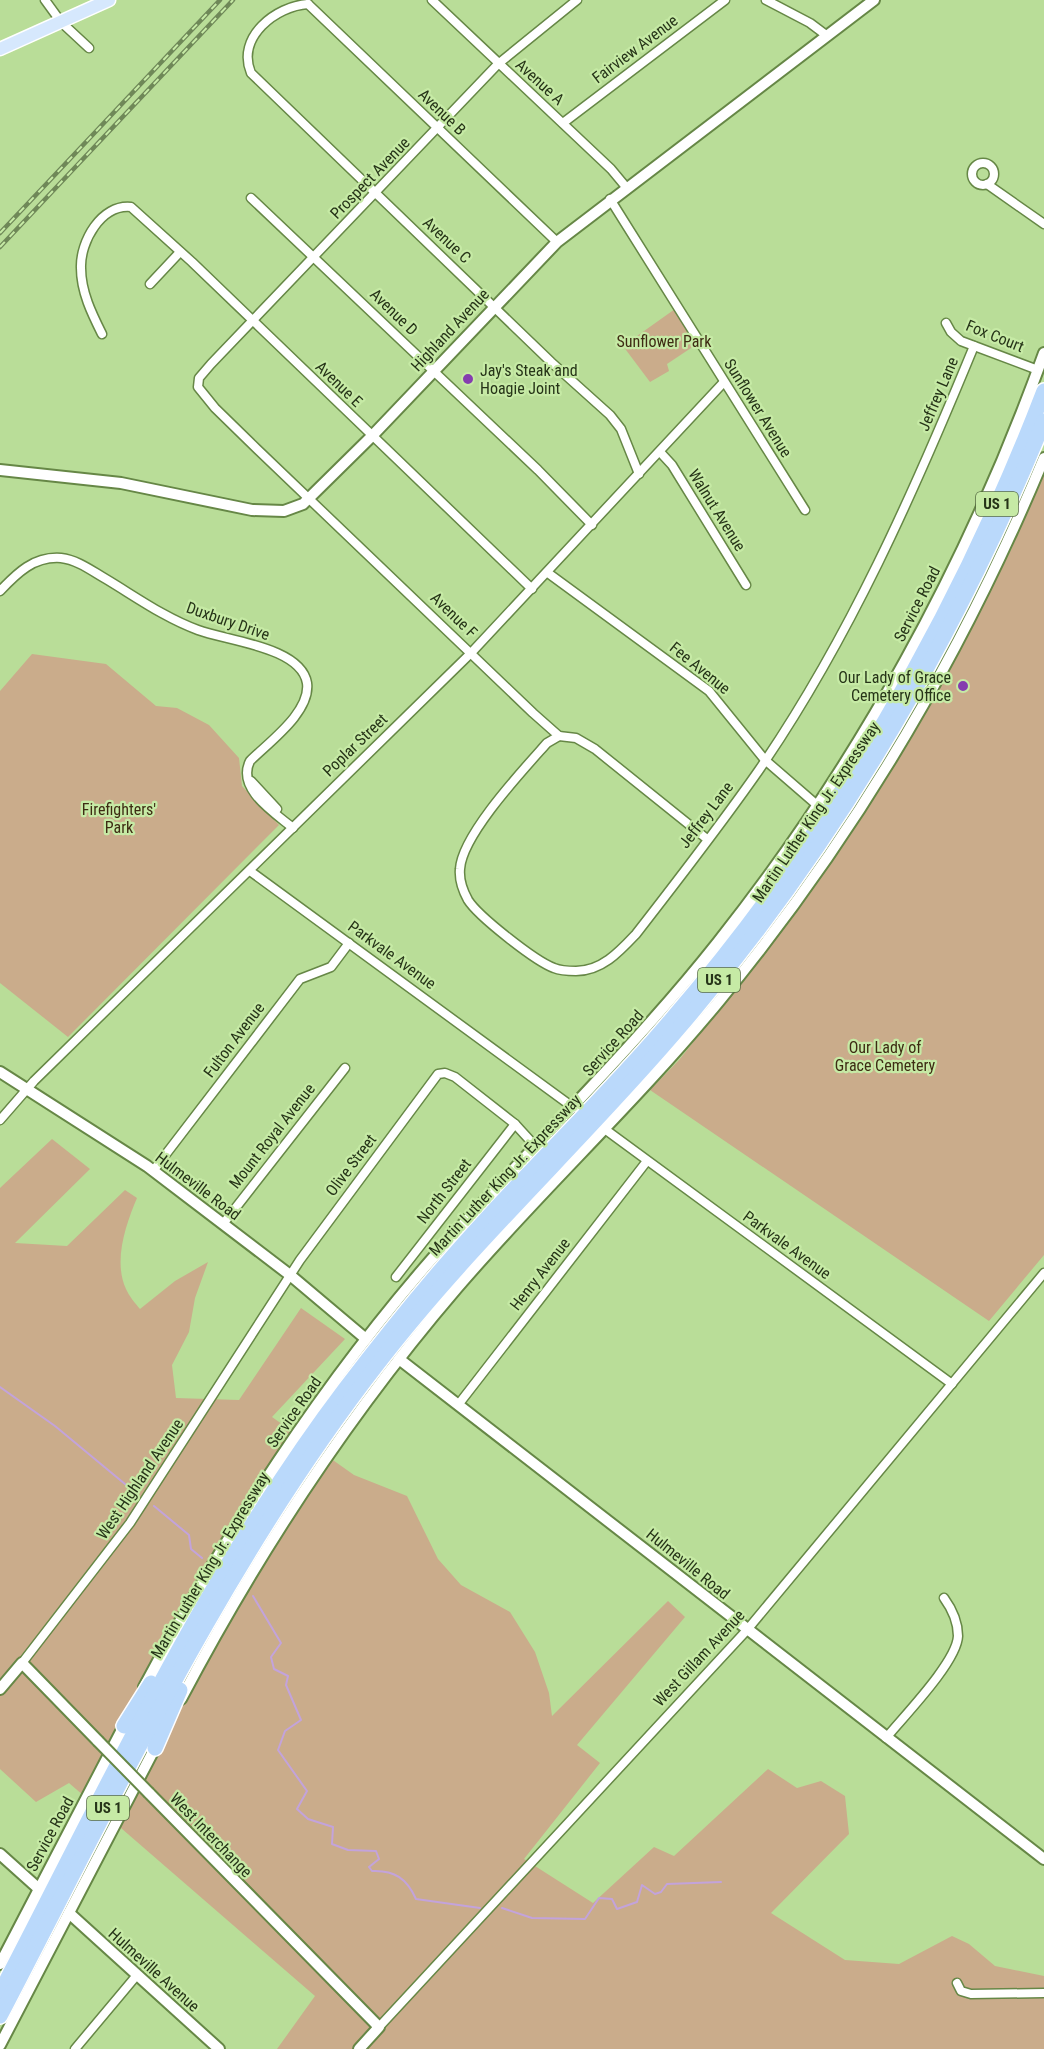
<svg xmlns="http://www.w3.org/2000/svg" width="1044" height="2049" font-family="'Roboto Condensed',sans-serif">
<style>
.green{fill:#caac8b}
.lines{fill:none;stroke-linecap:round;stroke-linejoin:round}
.stream{stroke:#c3a3db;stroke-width:2}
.minor-casing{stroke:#668746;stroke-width:11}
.tertiary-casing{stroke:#668746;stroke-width:14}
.primary-casing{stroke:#fff;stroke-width:15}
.motorway-casing{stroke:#fff;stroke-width:18}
.minor{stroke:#fff;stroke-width:8}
.tertiary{stroke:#fff;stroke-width:10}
.primary{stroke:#d6e8fd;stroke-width:12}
.motorway{stroke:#bad9fb;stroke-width:15}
.rail-casing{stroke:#6f8858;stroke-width:4.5}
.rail{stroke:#c6eaa5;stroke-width:2;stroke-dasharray:7;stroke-linecap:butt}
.tertiary-bridge-casing{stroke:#668746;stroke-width:14;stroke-linecap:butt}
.tertiary-bridge{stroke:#fff;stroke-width:10}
.poi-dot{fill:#853daf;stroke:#c6eaa5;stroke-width:2}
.labels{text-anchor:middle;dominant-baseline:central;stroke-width:4.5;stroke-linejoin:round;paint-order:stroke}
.shield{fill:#c6eaa5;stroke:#566b42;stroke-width:1.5}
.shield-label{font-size:15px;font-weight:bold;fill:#263418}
.street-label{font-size:16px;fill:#263418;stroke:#c6eaa5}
.park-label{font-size:16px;fill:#3e2b13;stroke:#c6eaa5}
.poi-label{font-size:16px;fill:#263418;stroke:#c6eaa5;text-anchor:start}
</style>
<rect width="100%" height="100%" fill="#b9dd98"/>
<!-- green -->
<g class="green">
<path d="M675,309L697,344L667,364L669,371L650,382L623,346Z"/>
<path d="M1044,468V1255L989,1321L650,1090L679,1060L778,936L883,784L1011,550Z"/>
<path d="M32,654L106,664L156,706L177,708L209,725L239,758L242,786L279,825L68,1037L0,983V691Z"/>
<path d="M52,1139L90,1169L15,1243L67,1246L125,1190L137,1198C126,1224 113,1261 126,1289C129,1296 135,1303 140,1309L175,1281L208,1262L195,1298L189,1332L172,1365L176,1398L239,1400L301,1308L345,1339L272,1417L354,1475L407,1496L438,1559L461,1585L510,1612L535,1652L549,1693L552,1716L668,1601L685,1617L577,1745L600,1763L524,1859L593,1903L654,1847L674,1856L768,1769L797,1788L821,1781L845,1796L849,1834L771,1913L845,1960L899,1964L952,1936L969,1944L995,1966L1044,1976V2049H277L315,1996L69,1783L36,1802L0,1769V1188Z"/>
</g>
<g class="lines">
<!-- stream -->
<g class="stream">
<path d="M0,1387L55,1426L137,1494"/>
<path d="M154,1506L189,1535L191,1549L202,1558"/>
<path d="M253,1596L281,1643L271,1657L274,1669L288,1676L286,1685L301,1720L285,1731L278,1750L307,1791L297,1809L308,1819L333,1827L332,1844L348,1850L376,1851L379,1859L369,1867L372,1871C395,1870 407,1879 416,1899L480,1908"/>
<path d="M502,1908L532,1918L585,1919L599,1898L612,1899L617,1909L637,1902L642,1885L655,1894L661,1892L667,1884L721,1882"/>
</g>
<!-- minor casing -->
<g class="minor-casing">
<g id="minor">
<path d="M45,0L61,22L89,48"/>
<path d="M432,0L611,169L626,187"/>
<path d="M577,0L498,64L211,364L199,378L198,387L215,408L257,449L533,713L559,736L576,738L595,749L707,839"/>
<path d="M766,0L810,23L826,35"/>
<path d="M308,4C276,6 236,37 251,73L551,362L610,415L621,429L639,474"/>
<path d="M308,4L557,242"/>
<path d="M563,123L725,0"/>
<circle cx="983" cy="174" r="11"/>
<path d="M987,184L1044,224"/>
<path d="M251,198L538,470L592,525"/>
<path d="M610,199L805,510"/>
<path d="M150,284L180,252"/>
<path d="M946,323L951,332L961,341L1038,370"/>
<path d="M102,334C92,314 81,292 81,268C80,242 101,204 131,207L192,262L532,589"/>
<path d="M660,452L672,465L746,585"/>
<path d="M548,573L709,691L765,760L817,805"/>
<path d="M0,591C17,573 34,556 61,558C78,560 92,571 106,579C136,597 165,618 198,630C228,641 301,647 307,683C311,712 269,742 250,761C236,789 275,813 293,828"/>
<path d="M559,736L547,743C523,770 462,835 460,869C459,880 463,891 468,900C478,916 535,961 554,968C561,971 569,971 576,971C602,971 620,951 636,934C678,880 720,826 759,770C849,639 914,492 974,346"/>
<path d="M251,781L277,809"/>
<path d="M250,871L574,1108"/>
<path d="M0,1120L34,1081L471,653L723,383"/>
<path d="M606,1130L952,1384"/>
<path d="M153,1171L300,979L331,967L349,943"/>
<path d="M223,1224L345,1068"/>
<path d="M396,1277L515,1124"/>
<path d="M458,1405L647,1161"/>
<path d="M22,1663L130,1523L300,1260L438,1074L445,1073L455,1077L515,1124L536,1147"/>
<path d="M886,1738C903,1717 957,1662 958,1636C958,1622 952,1609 944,1598"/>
<path d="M957,1983L961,1991L971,1994L1044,1993"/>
<path d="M379,2027L747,1630L1044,1273"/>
<path d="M75,2049L137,1975"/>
</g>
</g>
<!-- tertiary casing -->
<g class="tertiary-casing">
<g id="tertiary">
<path d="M0,470L121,483L252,510L284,511L303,504L372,436L557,242L874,0"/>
<path d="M0,1072L147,1166L290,1275L366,1339"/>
<path d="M399,1359L1044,1859"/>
<path d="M144,1687C223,1538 314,1396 424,1268C520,1157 627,1057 718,942C858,766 968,565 1044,353"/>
<path d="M0,1689L22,1663L98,1741"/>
<path d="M181,1699C258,1553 349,1414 457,1288C542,1189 637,1101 720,1000C854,837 963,653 1044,458"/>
<path d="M149,1793L379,2027L359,2049"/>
<path d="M0,1854L39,1889"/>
<path d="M69,1913L219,2049"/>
<path d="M0,1964L126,1722"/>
<path d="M0,2045L158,1742"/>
</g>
</g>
<!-- primary casing -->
<g class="primary-casing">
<path id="primary" d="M0,49L109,0"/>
</g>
<!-- motorway casing -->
<g class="motorway-casing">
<g id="motorway">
<path d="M124,1726L151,1683"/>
<path d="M155,1748L180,1690"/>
<path d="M0,1993C107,1788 205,1574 345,1389C390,1330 436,1273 487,1218C548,1151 613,1089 671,1020C831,834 956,620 1044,391"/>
<path d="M0,2016C116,1794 222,1565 376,1366C468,1246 580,1144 678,1029C833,848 954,642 1044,421"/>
</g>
</g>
<!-- minor -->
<use href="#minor" class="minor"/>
<!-- tertiary -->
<use href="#tertiary" class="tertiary"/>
<!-- primary -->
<use href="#primary" class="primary"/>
<!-- motorway -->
<use href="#motorway" class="motorway"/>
<!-- rail casing -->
<g class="rail-casing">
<g id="rail">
<path d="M0,233L220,0"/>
<path d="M0,247L233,0"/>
</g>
</g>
<!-- rail -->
<use href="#rail" class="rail"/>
<!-- tertiary-bridge casing -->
<g class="tertiary-bridge-casing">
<path id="tertiary-bridge" d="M98,1741L149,1793"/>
</g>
<!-- tertiary-bridge -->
<use href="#tertiary-bridge" class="tertiary-bridge"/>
</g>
<!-- markers -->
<g class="poi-dot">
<circle cx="468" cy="379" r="6"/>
<circle cx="963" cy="686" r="6"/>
</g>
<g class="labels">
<!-- shield labels -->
<g class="shield">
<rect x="976" y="492" width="42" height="24" rx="4.5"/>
<rect x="698" y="968" width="42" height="24" rx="4.5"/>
<rect x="87" y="1796" width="42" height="24" rx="4.5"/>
</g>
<g class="shield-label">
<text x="997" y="504">US 1</text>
<text x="719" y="980">US 1</text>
<text x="108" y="1808">US 1</text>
</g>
<!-- street labels -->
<g class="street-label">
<text transform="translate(635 49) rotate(-37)">Fairview Avenue</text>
<text transform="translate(540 82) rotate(42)">Avenue A</text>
<text transform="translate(442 112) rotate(44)">Avenue B</text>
<text transform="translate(370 178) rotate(-46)">Prospect Avenue</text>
<text transform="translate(447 240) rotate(43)">Avenue C</text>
<text transform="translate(394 312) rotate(44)">Avenue D</text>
<text transform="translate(450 330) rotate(-47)">Highland Avenue</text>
<text transform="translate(995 336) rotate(22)">Fox Court</text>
<text transform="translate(339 384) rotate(44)">Avenue E</text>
<text transform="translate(938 394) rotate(-67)">Jeffrey Lane</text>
<text transform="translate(758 408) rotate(58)">Sunflower Avenue</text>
<text transform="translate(717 510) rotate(58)">Walnut Avenue</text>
<text transform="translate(917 604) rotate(-63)">Service Road</text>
<text transform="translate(454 615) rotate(44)">Avenue F</text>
<text transform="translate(228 621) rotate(19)">Duxbury Drive</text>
<text transform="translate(700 668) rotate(39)">Fee Avenue</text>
<text transform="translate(355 745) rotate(-44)">Poplar Street</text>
<text transform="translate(816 812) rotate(-56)">Martin Luther King Jr. Expressway</text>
<text transform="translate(706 815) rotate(-53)">Jeffrey Lane</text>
<text transform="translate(392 955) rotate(36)">Parkvale Avenue</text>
<text transform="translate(234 1040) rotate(-53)">Fulton Avenue</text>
<text transform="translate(613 1043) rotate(-48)">Service Road</text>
<text transform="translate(272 1136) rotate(-52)">Mount Royal Avenue</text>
<text transform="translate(351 1165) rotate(-53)">Olive Street</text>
<text transform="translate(505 1175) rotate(-47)">Martin Luther King Jr. Expressway</text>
<text transform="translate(198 1186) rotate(37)">Hulmeville Road</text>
<text transform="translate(444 1191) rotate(-52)">North Street</text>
<text transform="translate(787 1245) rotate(36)">Parkvale Avenue</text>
<text transform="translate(540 1274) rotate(-52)">Henry Avenue</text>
<text transform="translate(294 1412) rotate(-55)">Service Road</text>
<text transform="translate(140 1479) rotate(-56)">West Highland Avenue</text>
<text transform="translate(688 1564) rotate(39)">Hulmeville Road</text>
<text transform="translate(210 1565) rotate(-59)">Martin Luther King Jr. Expressway</text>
<text transform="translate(699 1658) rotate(-47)">West Gillam Avenue</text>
<text transform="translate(50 1834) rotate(-62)">Service Road</text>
<text transform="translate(211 1835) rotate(46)">West Interchange</text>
<text transform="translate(154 1970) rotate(42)">Hulmeville Avenue</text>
</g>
<!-- park labels -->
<g class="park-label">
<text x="664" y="341">Sunflower Park</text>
<text x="119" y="809">Firefighters'<tspan x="119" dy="18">Park</tspan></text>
<text x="885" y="1047">Our Lady of<tspan x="885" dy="18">Grace Cemetery</tspan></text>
</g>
<!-- poi labels -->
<g class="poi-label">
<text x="480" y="370">Jay's Steak and<tspan x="480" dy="18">Hoagie Joint</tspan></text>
<text x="951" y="677" text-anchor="end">Our Lady of Grace<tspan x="951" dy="18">Cemetery Office</tspan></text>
</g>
</g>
</svg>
